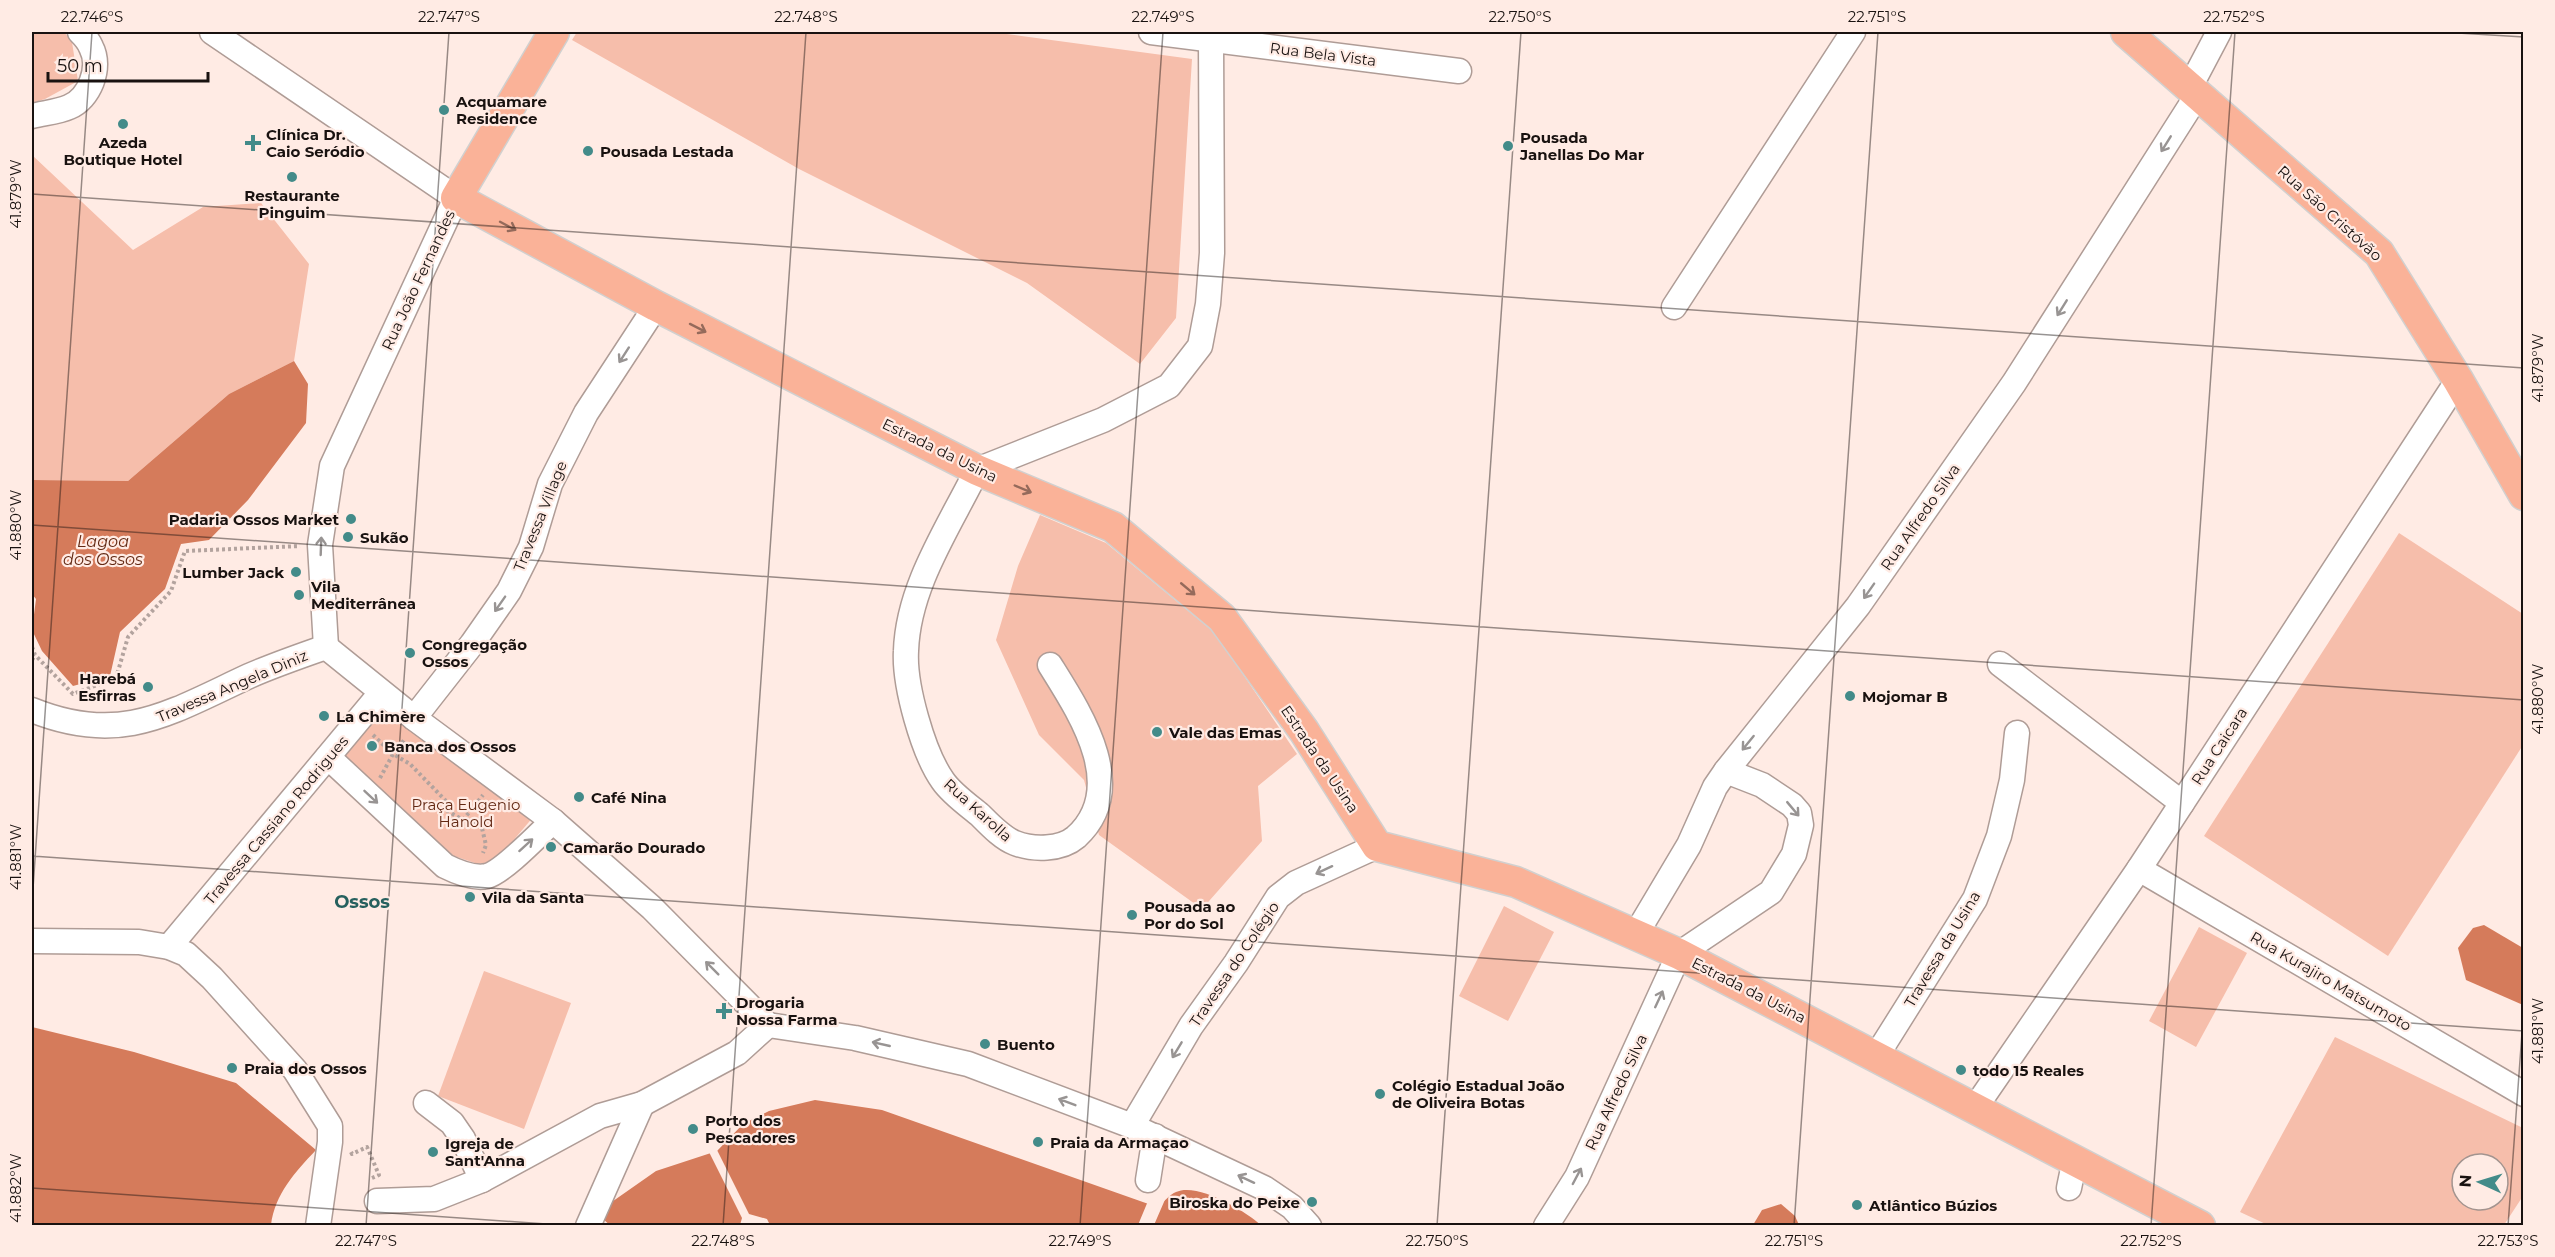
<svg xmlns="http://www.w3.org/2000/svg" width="2555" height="1257" font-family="Montserrat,sans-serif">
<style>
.green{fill:#f6beab;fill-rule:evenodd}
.water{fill:#d57b5b}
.pier{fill:#ffebe4}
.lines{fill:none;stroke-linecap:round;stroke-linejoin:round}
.minor-casing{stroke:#af9c96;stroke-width:27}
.major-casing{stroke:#d1d0cf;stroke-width:33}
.path{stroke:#b3a39e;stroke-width:4;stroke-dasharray:3 3;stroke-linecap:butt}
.minor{stroke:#fff;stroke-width:24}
.major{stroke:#fab298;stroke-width:30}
.oneway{stroke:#989493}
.oneway2{stroke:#956a5b}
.ticks{fill:none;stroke:#191210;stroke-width:1.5;stroke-opacity:0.45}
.poi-dot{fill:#438b89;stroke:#ffebe4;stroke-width:2}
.labels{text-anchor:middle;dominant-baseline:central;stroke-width:4.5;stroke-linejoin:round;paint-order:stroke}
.street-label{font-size:15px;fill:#191210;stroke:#ffebe4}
.poi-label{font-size:15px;font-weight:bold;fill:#191210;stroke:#ffebe4;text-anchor:start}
.park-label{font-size:15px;fill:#632813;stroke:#ffebe4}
.water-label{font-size:16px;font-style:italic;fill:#632913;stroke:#ffebe4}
.quarter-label{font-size:18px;font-weight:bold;fill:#26605e;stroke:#ffebe4}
.neatline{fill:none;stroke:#191210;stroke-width:2}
.ticks-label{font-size:15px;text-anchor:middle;fill:#191210}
</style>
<rect width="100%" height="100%" fill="#ffebe4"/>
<!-- green -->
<g class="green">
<path d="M32,32H64L72,42L78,81L45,99L32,103Z"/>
<path d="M577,32H992L1192,59L1176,318L1140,364L1027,283L799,169L572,40Z"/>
<path d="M32,155L133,250L203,207L261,203L309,264L294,361L229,394L128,481L32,480Z"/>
<path d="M1040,515L1106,543L1215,633L1297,754L1258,786L1262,841L1202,909L1099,835L1084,780L1039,735L996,640L1018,566Z"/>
<path d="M2399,533L2523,614V745L2388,956L2204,836Z"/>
<path d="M386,699L534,816L496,861L478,864L454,856L337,756Z"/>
<path d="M1504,906L1554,932L1508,1021L1459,996Z"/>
<path d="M2199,927L2247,953L2196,1047L2149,1021Z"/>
<path d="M484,971L571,1003L524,1129L438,1096Z"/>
<path d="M2335,1037L2523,1128V1196L2504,1225L2270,1226L2240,1212ZM2462,1164H2498V1200H2462Z"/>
</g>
<!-- water -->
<g class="water">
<path d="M294,361L308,384L306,423L248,500L209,540L181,544L165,589L120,632L110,676L73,686L42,651L32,630L36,599L32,594V480L128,481L229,394Z"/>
<path d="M2484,925L2523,948V1005L2466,980L2458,948L2473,928Z"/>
<path d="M32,1027L134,1052L236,1083L316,1150C295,1172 275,1194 271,1225H32Z"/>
<path d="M815,1100L882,1110L1157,1207C1163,1203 1169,1195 1176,1192C1198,1182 1245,1211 1261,1225L611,1226L596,1213L656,1171L717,1151L743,1124L769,1111Z"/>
<path d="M1781,1204L1795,1216L1799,1225H1753L1762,1210Z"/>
</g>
<!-- pier -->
<g class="pier">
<path d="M716,1148L749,1214L767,1219L770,1225H740L742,1218L709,1152Z"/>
<path d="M1167,1195L1154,1225H1138L1148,1201L1157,1204Z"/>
</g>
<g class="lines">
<!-- minor casing -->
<g class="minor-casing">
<g id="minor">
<path d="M212,32L456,198L332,466L320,545L326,647"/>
<path d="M1151,32L1459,71"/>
<path d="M2190,87L2219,32"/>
<path d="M32,116C43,113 58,112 69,107C89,99 102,68 91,47C89,42 84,36 80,32"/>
<path d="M1674,307L1853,32"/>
<path d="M326,647L414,718L553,821L652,908L768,1025L855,1038L968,1064L1132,1126L1264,1188L1292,1207L1309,1226"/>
<path d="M2000,664L2182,803"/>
<path d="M1050,665C1080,713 1130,788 1076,837C1061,850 1033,850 1015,843C1002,838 990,825 980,815C968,805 952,794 943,781C923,753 904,685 906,651C908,586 949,527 977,470L1103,420L1169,386L1200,346L1208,304L1212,253L1211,39"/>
<path d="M32,710C121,746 169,713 249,676C274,665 300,656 326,647"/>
<path d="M414,718L472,644L509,591L531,547L550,484L586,413L656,306"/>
<path d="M328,757L445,866C457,872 473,879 487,876C503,872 539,834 553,821"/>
<path d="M2139,869L2524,1094"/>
<path d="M1636,934L1689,845L1715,787L1726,771L1858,606L2014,383L2198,94"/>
<path d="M32,941L139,942L169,947L186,954L212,978L295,1070L330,1126V1142L318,1226"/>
<path d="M169,947L381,693"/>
<path d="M1877,1055L1975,899L1999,836L2012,780L2017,733"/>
<path d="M426,1103L452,1123L463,1139L482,1180"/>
<path d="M1975,1108L2139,869L2458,380"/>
<path d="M1132,1126L1191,1026L1236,963L1278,897L1296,883L1377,846"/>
<path d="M1148,1180L1155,1136"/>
<path d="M2069,1188L2075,1159"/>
<path d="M377,1201L434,1199L482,1180L600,1116L642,1104L737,1053L768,1025"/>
<path d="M588,1226L642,1104"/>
<path d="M1546,1226L1577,1177L1679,954L1771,892L1794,854L1801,825L1799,813L1792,805L1762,785L1726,771"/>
</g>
</g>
<!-- major casing -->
<g class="major-casing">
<g id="major">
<path d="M554,32L456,198L656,306L977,470L1113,527L1222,618L1304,731L1377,846L1516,882L1679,954L2200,1226"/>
<path d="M2126,32L2379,253L2458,380L2524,495"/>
</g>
</g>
<!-- path -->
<g class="path">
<path d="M32,647L35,655L73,694L116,678L128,637L171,591L185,551L300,546"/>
<path d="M32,660L35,655"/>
<path d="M373,735L393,754L405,739"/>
<path d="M380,778L393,754L410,764L445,800L446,810L463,820L481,824L486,845L483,853"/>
<path d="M463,820L483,795"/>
<path d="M351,1152L352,1154L367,1147L379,1175L372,1178"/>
</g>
<!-- minor -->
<use href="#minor" class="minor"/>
<!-- major -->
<use href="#major" class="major"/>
</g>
<!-- one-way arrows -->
<defs><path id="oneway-shaft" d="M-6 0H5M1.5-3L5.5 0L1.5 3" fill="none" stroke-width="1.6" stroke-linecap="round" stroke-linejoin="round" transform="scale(1.5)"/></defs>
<g class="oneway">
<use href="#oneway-shaft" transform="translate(2166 144) rotate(122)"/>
<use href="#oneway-shaft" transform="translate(2062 308) rotate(122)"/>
<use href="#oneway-shaft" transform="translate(624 355) rotate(123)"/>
<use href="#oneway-shaft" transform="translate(321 546) rotate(-88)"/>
<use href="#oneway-shaft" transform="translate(1869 591) rotate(125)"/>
<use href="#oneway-shaft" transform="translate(500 604) rotate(125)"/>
<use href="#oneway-shaft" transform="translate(1748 743) rotate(129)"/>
<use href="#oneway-shaft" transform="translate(371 797) rotate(43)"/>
<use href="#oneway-shaft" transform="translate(1793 809) rotate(50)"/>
<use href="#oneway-shaft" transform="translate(526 845) rotate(-42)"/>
<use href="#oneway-shaft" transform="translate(1324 870) rotate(155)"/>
<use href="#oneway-shaft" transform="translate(712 968) rotate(-135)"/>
<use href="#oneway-shaft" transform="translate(1659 999) rotate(-65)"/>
<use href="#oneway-shaft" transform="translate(881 1044) rotate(-167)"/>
<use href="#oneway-shaft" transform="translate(1177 1050) rotate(121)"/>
<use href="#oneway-shaft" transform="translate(1067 1102) rotate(-159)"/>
<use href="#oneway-shaft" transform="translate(1577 1176) rotate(-62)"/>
<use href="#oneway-shaft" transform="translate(1246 1179) rotate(-155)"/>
</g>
<g class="oneway2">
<use href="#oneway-shaft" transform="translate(508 226) rotate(28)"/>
<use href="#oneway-shaft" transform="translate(698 328) rotate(27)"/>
<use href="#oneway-shaft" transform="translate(1023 489) rotate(23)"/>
<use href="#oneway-shaft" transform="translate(1188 589) rotate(40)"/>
</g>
<!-- ticks -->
<path class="ticks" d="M2441,32L2524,37M32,194L2524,368M32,525L2524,700M32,856L2524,1031M32,903L92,32M32,1188L574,1226M366,1226L449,32M723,1226L806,32M1080,1226L1163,32M1437,1226L1521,32M1794,1226L1878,32M2151,1226L2235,32M2508,1226L2524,1005"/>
<!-- markers -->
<g class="poi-dot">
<circle cx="444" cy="110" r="6"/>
<circle cx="123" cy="124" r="6"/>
<path d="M250 134h6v6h6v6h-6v6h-6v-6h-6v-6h6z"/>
<circle cx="1508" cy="146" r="6"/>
<circle cx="588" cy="151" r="6"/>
<circle cx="292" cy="177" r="6"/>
<circle cx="351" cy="519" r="6"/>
<circle cx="348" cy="537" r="6"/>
<circle cx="296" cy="572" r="6"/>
<circle cx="299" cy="595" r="6"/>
<circle cx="410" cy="653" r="6"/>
<circle cx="148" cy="687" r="6"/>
<circle cx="1850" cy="696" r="6"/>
<circle cx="324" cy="716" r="6"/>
<circle cx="1157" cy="732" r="6"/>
<circle cx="372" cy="746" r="6"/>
<circle cx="579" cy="797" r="6"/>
<circle cx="551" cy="847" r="6"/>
<circle cx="470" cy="897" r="6"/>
<circle cx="1132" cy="915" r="6"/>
<path d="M721 1002h6v6h6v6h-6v6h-6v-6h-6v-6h6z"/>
<circle cx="985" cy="1044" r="6"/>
<circle cx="232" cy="1068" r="6"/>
<circle cx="1961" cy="1070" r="6"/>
<circle cx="1380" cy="1094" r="6"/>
<circle cx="693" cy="1129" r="6"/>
<circle cx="1038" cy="1142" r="6"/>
<circle cx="433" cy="1152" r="6"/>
<circle cx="1312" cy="1202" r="6"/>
<circle cx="1857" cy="1205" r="6"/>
</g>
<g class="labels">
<!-- street labels -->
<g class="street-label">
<text transform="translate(1323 54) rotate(7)">Rua Bela Vista</text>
<text transform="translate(2330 213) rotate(42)">Rua São Cristóvão</text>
<text transform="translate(418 280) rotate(-65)">Rua João Fernandes</text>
<text transform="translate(940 450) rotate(26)">Estrada da Usina</text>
<text transform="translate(540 516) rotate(-68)">Travessa Village</text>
<text transform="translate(1920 517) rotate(-55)">Rua Alfredo Silva</text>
<text transform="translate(232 686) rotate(-23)">Travessa Angela Diniz</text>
<text transform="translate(2219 746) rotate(-57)">Rua Caicara</text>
<text transform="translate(1320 759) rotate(56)">Estrada da Usina</text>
<text transform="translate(978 810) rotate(42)">Rua Karolla</text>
<text transform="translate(276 820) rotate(-50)">Travessa Cassiano Rodrigues</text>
<text transform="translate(1942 949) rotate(-59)">Travessa da Usina</text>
<text transform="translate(1234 964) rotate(-56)">Travessa do Colégio</text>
<text transform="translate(2331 981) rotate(30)">Rua Kurajiro Matsumoto</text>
<text transform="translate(1749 990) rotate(27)">Estrada da Usina</text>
<text transform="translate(1616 1092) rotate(-65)">Rua Alfredo Silva</text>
</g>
<!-- poi labels -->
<g class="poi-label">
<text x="456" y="101">Acquamare<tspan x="456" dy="17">Residence</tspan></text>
<text x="266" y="134">Clínica Dr.<tspan x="266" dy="17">Caio Seródio</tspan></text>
<text x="1520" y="137">Pousada<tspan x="1520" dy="17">Janellas Do Mar</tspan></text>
<text x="123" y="142" text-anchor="middle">Azeda<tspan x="123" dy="17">Boutique Hotel</tspan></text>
<text x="600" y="151">Pousada Lestada</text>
<text x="292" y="195" text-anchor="middle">Restaurante<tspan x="292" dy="17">Pinguim</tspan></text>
<text x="339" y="519" text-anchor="end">Padaria Ossos Market</text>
<text x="360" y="537">Sukão</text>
<text x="284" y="572" text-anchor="end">Lumber Jack</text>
<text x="311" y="586">Vila<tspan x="311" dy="17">Mediterrânea</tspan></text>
<text x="422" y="644">Congregação<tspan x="422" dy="17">Ossos</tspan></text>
<text x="136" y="678" text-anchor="end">Harebá<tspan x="136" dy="17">Esfirras</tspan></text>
<text x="1862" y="696">Mojomar B</text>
<text x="336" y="716">La Chimère</text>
<text x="1169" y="732">Vale das Emas</text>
<text x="384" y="746">Banca dos Ossos</text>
<text x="591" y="797">Café Nina</text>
<text x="563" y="847">Camarão Dourado</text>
<text x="482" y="897">Vila da Santa</text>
<text x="1144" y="906">Pousada ao<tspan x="1144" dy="17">Por do Sol</tspan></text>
<text x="736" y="1002">Drogaria<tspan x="736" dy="17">Nossa Farma</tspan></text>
<text x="997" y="1044">Buento</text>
<text x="244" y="1068">Praia dos Ossos</text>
<text x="1973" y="1070">todo 15 Reales</text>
<text x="1392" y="1085">Colégio Estadual João<tspan x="1392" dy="17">de Oliveira Botas</tspan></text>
<text x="705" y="1120">Porto dos<tspan x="705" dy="17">Pescadores</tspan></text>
<text x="1050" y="1142">Praia da Armaçao</text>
<text x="445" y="1143">Igreja de<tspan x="445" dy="17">Sant'Anna</tspan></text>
<text x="1300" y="1202" text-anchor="end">Biroska do Peixe</text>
<text x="1869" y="1205">Atlântico Búzios</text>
</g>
<!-- park labels -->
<g class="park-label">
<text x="466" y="804">Praça Eugenio<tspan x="466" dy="17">Hanold</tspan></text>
</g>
<!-- water labels -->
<g class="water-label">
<text x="103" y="541">Lagoa<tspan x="103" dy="18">dos Ossos</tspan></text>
</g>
<!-- quarter labels -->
<g class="quarter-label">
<text x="362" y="902">Ossos</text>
</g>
</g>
<!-- border -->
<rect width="2555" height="1257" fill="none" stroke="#ffebe4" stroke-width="66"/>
<!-- north arrow -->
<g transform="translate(2480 1182) rotate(274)"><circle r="28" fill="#ffebe4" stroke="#a3948f" stroke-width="1.5"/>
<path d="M0-4.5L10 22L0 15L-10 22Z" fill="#438b89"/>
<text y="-9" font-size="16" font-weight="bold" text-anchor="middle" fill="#191210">N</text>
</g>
<!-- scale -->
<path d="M48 72v9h160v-9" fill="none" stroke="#191210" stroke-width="3"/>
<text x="57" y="72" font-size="18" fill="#191210" stroke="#ffebe4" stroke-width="4.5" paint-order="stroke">50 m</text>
<rect x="33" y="33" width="2489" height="1191" class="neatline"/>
<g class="ticks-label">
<text x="92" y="22">22.746°S</text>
<text x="449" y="22">22.747°S</text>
<text x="806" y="22">22.748°S</text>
<text x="1163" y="22">22.749°S</text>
<text x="1520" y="22">22.750°S</text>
<text x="1877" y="22">22.751°S</text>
<text x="2234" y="22">22.752°S</text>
<text transform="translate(16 194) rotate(-90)" y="5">41.879°W</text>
<text transform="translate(2538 368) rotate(-90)" y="5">41.879°W</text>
<text transform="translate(16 525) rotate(-90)" y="5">41.880°W</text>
<text transform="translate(2538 699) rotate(-90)" y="5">41.880°W</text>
<text transform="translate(16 857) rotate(-90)" y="5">41.881°W</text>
<text transform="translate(2538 1031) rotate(-90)" y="5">41.881°W</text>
<text transform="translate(16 1188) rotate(-90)" y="5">41.882°W</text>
<text x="366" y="1246">22.747°S</text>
<text x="723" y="1246">22.748°S</text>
<text x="1080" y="1246">22.749°S</text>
<text x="1437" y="1246">22.750°S</text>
<text x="1794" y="1246">22.751°S</text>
<text x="2151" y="1246">22.752°S</text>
<text x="2508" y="1246">22.753°S</text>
</g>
</svg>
